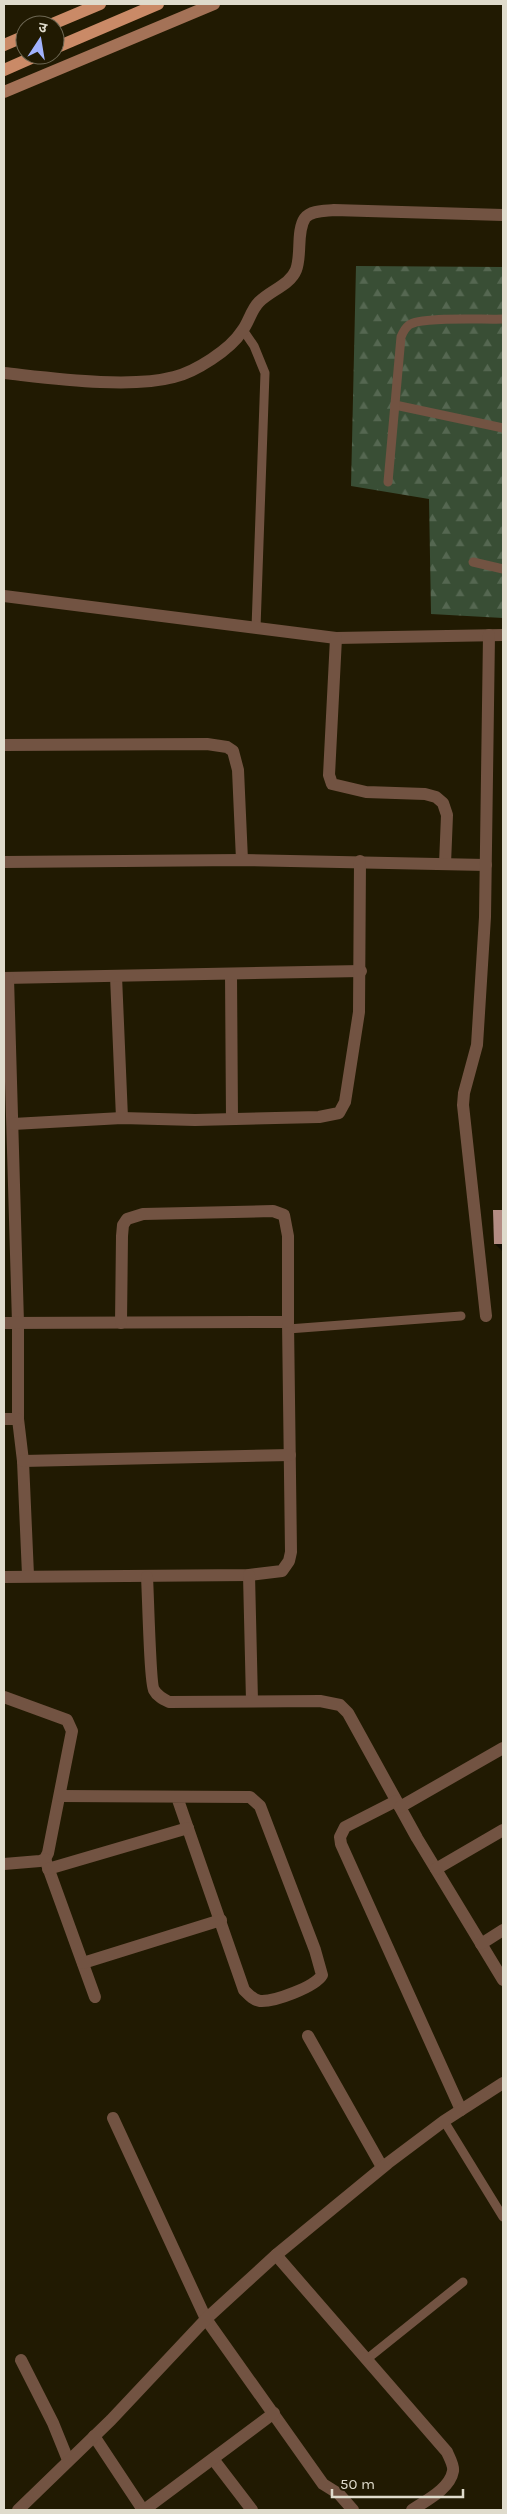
<svg xmlns="http://www.w3.org/2000/svg" width="507" height="2514" font-family="Karla,'Noto Sans Devanagari',sans-serif">
<style>
.forest{fill:url(#forest-firs)}
.shadow{fill:#0007}
.building{fill:#b38c83}
.lines{fill:none;stroke-linecap:round;stroke-linejoin:round}
.lane{stroke:#725342;stroke-width:9}
.street{stroke:#725342;stroke-width:12}
.secondary{stroke:#a47257;stroke-width:12}
.primary{stroke:#ca8a67;stroke-width:12}
</style>
<defs>
<pattern id="forest-firs" width="22" height="20" patternUnits="userSpaceOnUse" patternTransform="scale(1.25)"><rect width="22" height="20" fill="#394e35"/><path d="M5 1l3.5 6h-7zM16 11l3.5 6h-7z" fill="#556751"/></pattern>
</defs>
<rect width="100%" height="100%" fill="#211a02"/>
<!-- forest -->
<path class="forest" d="M356,266L503,267V618L431,614L429,499L351,486Z"/>
<!-- shadow -->
<path class="shadow" d="M503,1211V1252L495,1244L494,1212Z"/>
<!-- building -->
<path class="building" d="M493,1210H503V1244H494Z"/>
<g class="lines">
<!-- lane -->
<g class="lane">
<path d="M243,330L254,346L265,373L256,628"/>
<path d="M395,405L503,428"/>
<path d="M388,482L401,337C403,332 405,328 409,325C421,316 486,320 503,319"/>
<path d="M473,562L503,569"/>
<path d="M288,1329L461,1316"/>
<path d="M444,2121L503,2217"/>
<path d="M367,2359L463,2282"/>
</g>
<!-- street -->
<g class="street">
<path d="M4,373C51,378 129,389 174,377C195,372 230,350 242,331C249,322 251,310 259,302C271,290 290,285 296,270C302,255 296,231 305,218C311,210 325,211 334,210L503,215"/>
<path d="M4,596L336,638L503,635"/>
<path d="M336,638L329,775L332,784L366,792L425,794L436,797L443,803L447,815L445,864"/>
<path d="M4,745L207,744L227,747L233,751L238,770L242,860"/>
<path d="M4,862L242,860L486,865"/>
<path d="M231,974L232,1119"/>
<path d="M116,976L122,1118"/>
<path d="M4,978L361,971"/>
<path d="M8,978L18,1323V1419L23,1461L28,1575"/>
<path d="M13,1124L122,1118L195,1120L319,1117L339,1113L345,1102L359,1012L360,861"/>
<path d="M486,1316L463,1105L464,1093L477,1045L485,917L489,635"/>
<path d="M4,1323L288,1322L291,1552L289,1561L282,1571L249,1575L4,1577"/>
<path d="M121,1323L122,1236L123,1225L127,1219L143,1214L273,1211L284,1215L288,1236V1322"/>
<path d="M4,1419H18"/>
<path d="M23,1461L290,1455"/>
<path d="M249,1575L252,1701"/>
<path d="M147,1577C148,1592 150,1684 154,1690C157,1696 163,1699 169,1702L320,1701L340,1705L348,1713L417,1838L503,1980"/>
<path d="M4,1697L67,1720L72,1731L48,1853L45,1859L40,1861L4,1864"/>
<path d="M60,1796L250,1797L260,1806L315,1950L322,1975C315,1987 274,2002 260,2001C253,2000 249,1995 244,1990L177,1797"/>
<path d="M396,1801L345,1827L340,1837L341,1844L461,2110"/>
<path d="M400,1807L503,1748"/>
<path d="M45,1859L95,1997"/>
<path d="M48,1869L188,1828"/>
<path d="M436,1869L503,1830"/>
<path d="M481,1944L503,1930"/>
<path d="M83,1963L221,1920"/>
<path d="M308,2036L382,2167"/>
<path d="M113,2118L206,2319L323,2484L339,2494L353,2510"/>
<path d="M276,2255L447,2452C449,2457 454,2465 453,2471C450,2489 425,2501 412,2510"/>
<path d="M21,2360L53,2423L68,2460"/>
<path d="M94,2436L143,2510"/>
<path d="M213,2459L252,2510"/>
<path d="M18,2510L111,2420L206,2319L276,2255L388,2163L444,2121L503,2083"/>
<path d="M144,2510L274,2413"/>
</g>
<!-- secondary -->
<path class="secondary" d="M4,92L214,4"/>
<!-- primary -->
<g class="primary">
<path d="M50,25L100,4"/>
<path d="M4,45L25,36"/>
<path d="M55,48L158,4"/>
<path d="M4,70L38,55"/>
</g>
</g>
<!-- border -->
<rect width="507" height="2514" fill="none" stroke="#dfdbcc" stroke-width="10"/>
<!-- north arrow -->
<g transform="translate(40 40) rotate(12)"><circle r="24" fill="#211a02" stroke="#6d6753"/>
<path d="M0-4L9 19L0 12L-9 19Z" fill="#a1b2fd"/>
<text y="-8" font-size="14" font-weight="bold" text-anchor="middle" fill="#dfdbcc">उ</text>
</g>
<!-- scale -->
<path d="M332 2489v8h131v-8" fill="none" stroke="#dfdbcc" stroke-width="2.5"/>
<text x="340" y="2489" font-size="15" fill="#dfdbcc" stroke="#211a02" stroke-width="4" paint-order="stroke">50 m</text>
</svg>
